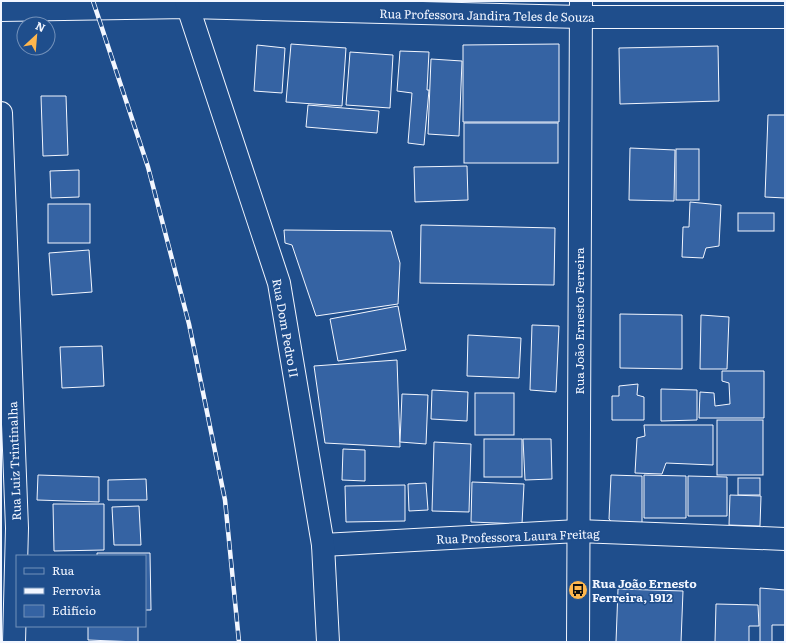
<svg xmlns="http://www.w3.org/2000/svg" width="786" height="643" font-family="Literata,serif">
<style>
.building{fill:#3563a3;stroke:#f2f6ff}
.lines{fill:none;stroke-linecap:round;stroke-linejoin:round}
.street-casing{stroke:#f2f6ff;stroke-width:24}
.secondary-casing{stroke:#f2f6ff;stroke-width:24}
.street{stroke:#1f4e8c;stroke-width:22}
.secondary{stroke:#1f4e8c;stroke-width:22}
.rail-casing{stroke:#f2f6ff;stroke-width:4.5}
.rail{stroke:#1f4e8c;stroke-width:3;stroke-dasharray:9;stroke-linecap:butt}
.labels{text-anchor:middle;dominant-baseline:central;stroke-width:3;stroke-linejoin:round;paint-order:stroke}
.street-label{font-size:12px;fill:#f2f6ff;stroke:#1f4e8c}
.poi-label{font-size:12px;font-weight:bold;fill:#f2f6ff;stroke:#1f4e8c;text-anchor:start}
</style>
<rect width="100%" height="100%" fill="#1f4e8c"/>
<!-- building -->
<g class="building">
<path d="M291,44L346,48L342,106L286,102Z"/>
<path d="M559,44V122H463V45Z"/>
<path d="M257,45L285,48L282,93L254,91Z"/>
<path d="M718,46L719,101L620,104L619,48Z"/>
<path d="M400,51L429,52L427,90H429L424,145L408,143L412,93L397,91Z"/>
<path d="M350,52L393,55L390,108L346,105Z"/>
<path d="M431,59L462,61L459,136L428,134Z"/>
<path d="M41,96H66L68,155L43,156Z"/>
<path d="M308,105L379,111L377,133L306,127Z"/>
<path d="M768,115H785V198L765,197Z"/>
<rect x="464" y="123" width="94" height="40"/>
<path d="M630,148L675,150L674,201L629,200Z"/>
<rect x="676" y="149" width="23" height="51"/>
<path d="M467,166L468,200L415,202L414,167Z"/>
<path d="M79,170V197L51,198L50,171Z"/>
<path d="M690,202L721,205L719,246L706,248L703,258L682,257L683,227H689Z"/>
<rect x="48" y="204" width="42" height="39"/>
<rect x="738" y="213" width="36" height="18"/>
<path d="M421,225L555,228L554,285L420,283Z"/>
<path d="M284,230L391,231L400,263L398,304L316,316L292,245L285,243Z"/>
<path d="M89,250L92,292L52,295L49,253Z"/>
<path d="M398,306L406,350L338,361L330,319Z"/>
<path d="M620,314L682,315V369L620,368Z"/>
<path d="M701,315L729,317L727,369H700Z"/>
<path d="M532,325L559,326L556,392L530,390Z"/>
<path d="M468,335L521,338L519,378L467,376Z"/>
<path d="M102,346L104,386L62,388L60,347Z"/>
<path d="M397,360L400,447L325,443L314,366Z"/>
<path d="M722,371H764V418H699L700,392L714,393L715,406L730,404L729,383L722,381Z"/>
<path d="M638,384L637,395L644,397V420H612V396H619V386Z"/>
<path d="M661,389L697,390V420L661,421Z"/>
<path d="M432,390L468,392L467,421L431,419Z"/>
<rect x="475" y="393" width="39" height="42"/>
<path d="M402,394L428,395L426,444L400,442Z"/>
<rect x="717" y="420" width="46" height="55"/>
<path d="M644,425H713V465L666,463L662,474L635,473L637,438L645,436Z"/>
<rect x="484" y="439" width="38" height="38"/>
<path d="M523,439H551L552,479L525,480Z"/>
<path d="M434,442L471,444L469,512L432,511Z"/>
<path d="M343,449L365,450V481L342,480Z"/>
<path d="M38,475L99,477V502L37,500Z"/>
<path d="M611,475L642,476V525H614L609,519Z"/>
<path d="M644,475L686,476V518H644Z"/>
<path d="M688,476L727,477V516H688Z"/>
<rect x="738" y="478" width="22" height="17"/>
<path d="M146,479L147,500H108V480Z"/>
<path d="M472,482L524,484L522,524L471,522Z"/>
<path d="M426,483L428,510L409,511L408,484Z"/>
<path d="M405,485V521L346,522L345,486Z"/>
<path d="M730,495L761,496L760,526L729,525Z"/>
<path d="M53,504H104V550L54,551Z"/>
<path d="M139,506L141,545H114L112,507Z"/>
<path d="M97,553H150L151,610H145V556H97Z"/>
<path d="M760,588L785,590V625H772V642H760Z"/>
<path d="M618,589L683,591L681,642H616Z"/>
<path d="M716,604L758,605L759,626H749V642H715Z"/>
<path d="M88,626H138V642L88,640Z"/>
</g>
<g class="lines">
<!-- street casing -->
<g class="street-casing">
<g id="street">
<path d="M1,10L188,7L581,17H785"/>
<path d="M1,113L17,528L14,642"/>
<path d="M323,545L578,531L785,539"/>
</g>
</g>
<!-- secondary casing -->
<g class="secondary-casing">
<g id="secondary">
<path d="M186,1L279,283L323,545L328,642"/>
<path d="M578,642L581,1"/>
</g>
</g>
<!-- street -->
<use href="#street" class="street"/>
<!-- secondary -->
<use href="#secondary" class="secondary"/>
<!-- rail casing -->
<g class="rail-casing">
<path id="rail" d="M93,1L148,167L189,324L225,500L239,642"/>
</g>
<!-- rail -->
<use href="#rail" class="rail"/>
</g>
<!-- icons -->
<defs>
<g id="bus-disc" transform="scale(1)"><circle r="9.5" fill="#ffb74d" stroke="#1f4e8c"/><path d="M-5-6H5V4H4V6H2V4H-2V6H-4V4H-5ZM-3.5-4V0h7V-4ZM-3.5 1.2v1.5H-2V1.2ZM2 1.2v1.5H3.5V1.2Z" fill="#111"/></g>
</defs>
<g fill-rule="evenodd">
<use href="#bus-disc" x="578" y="590"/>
</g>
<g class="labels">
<!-- street labels -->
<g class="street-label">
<text transform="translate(487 15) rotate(1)">Rua Professora Jandira Teles de Souza</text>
<text transform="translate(579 321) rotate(-90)">Rua João Ernesto Ferreira</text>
<text transform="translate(286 328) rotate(80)">Rua Dom Pedro II</text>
<text transform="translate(14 461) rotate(-92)">Rua Luiz Trintinalha</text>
<text transform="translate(518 536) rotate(-2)">Rua Professora Laura Freitag</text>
</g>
<!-- poi labels -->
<g class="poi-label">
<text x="592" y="583">Rua João Ernesto<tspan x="592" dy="14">Ferreira, 1912</tspan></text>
</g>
</g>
<!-- border -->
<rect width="786" height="643" fill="none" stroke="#f2f6ff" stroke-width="4"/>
<!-- legend -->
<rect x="16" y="555" width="130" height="72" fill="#1f4e8c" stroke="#7391ba"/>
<rect x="24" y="568" width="20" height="6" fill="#1f4e8c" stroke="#7391ba"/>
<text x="52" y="575" font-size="12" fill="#f2f6ff">Rua</text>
<rect x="24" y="588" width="20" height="6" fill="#f2f6ff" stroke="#7391ba"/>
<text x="52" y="595" font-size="12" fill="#f2f6ff">Ferrovia</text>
<rect x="24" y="605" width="20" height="12" fill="#3563a3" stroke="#7391ba"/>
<text x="52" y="615" font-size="12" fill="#f2f6ff">Edifício</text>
<!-- north arrow -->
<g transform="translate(36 36) rotate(26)"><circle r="19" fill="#1f4e8c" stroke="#7391ba"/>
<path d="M0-3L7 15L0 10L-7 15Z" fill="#ffb74d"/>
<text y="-6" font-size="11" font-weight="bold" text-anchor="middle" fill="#f2f6ff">N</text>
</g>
</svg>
